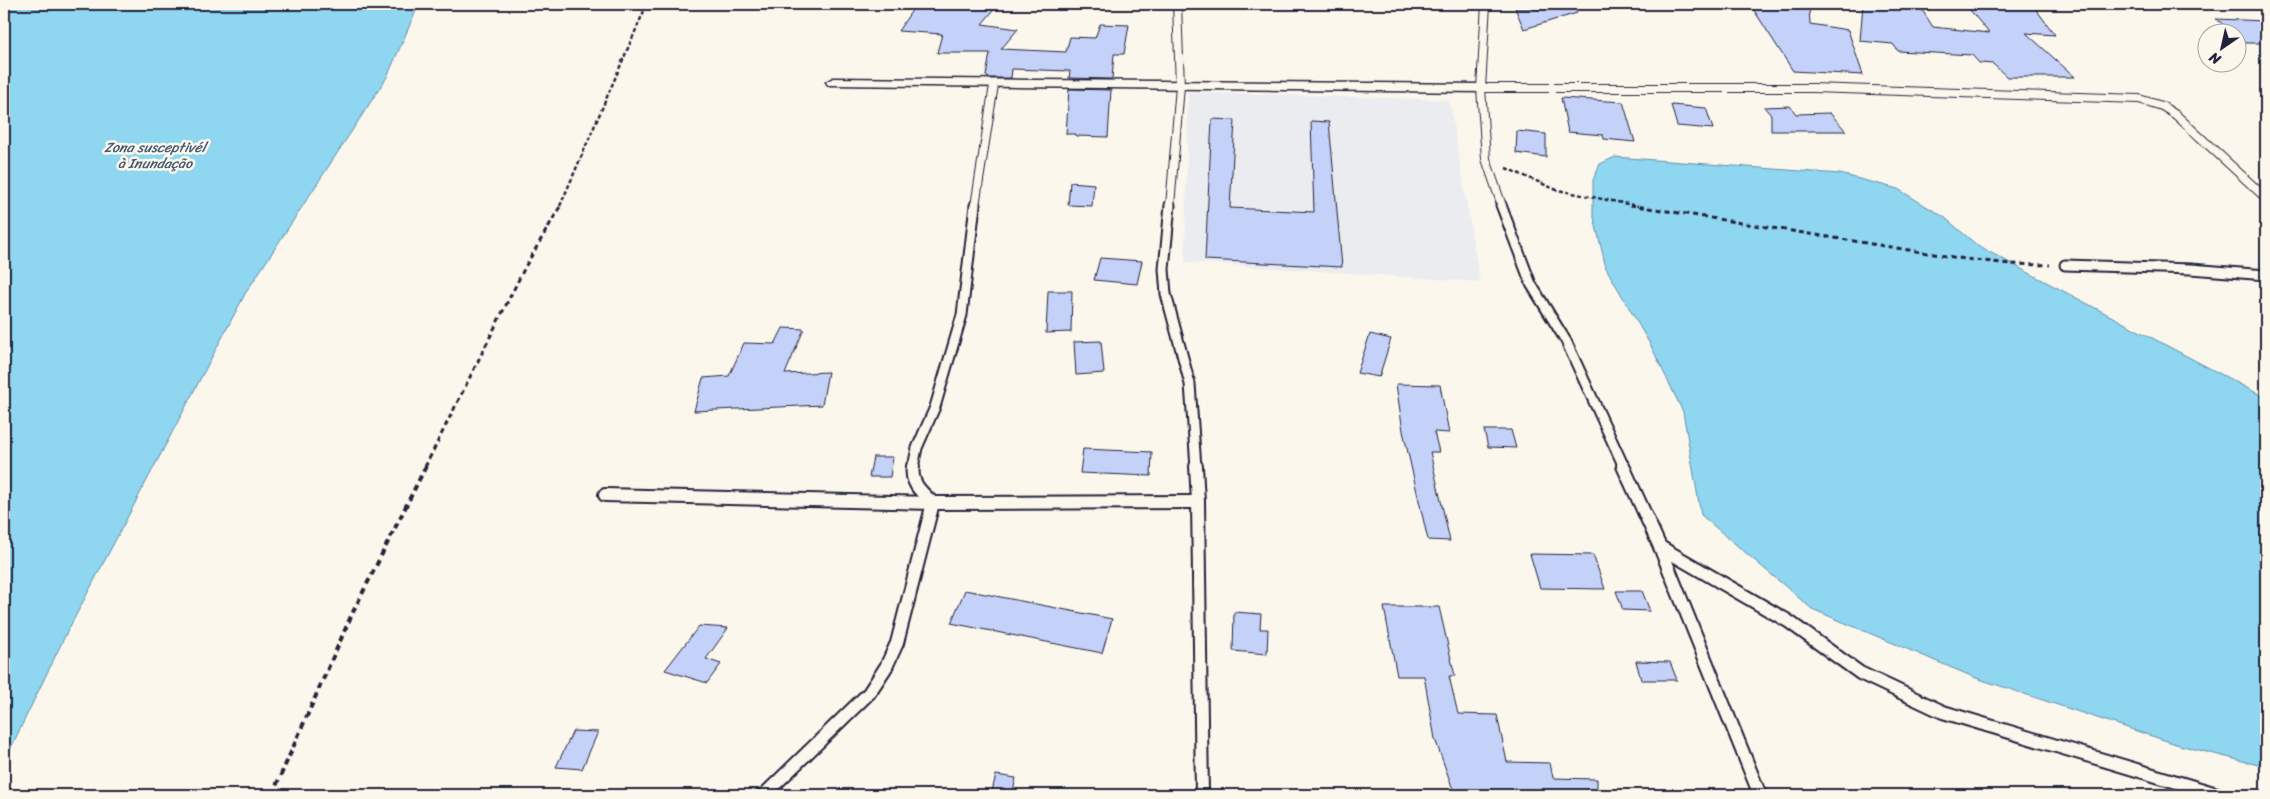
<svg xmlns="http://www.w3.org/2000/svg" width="2270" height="799" font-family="Sriracha,sans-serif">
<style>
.built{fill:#eaecf0}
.water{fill:#8fd6f1;stroke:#638ea8}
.building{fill:#c4d2f9;stroke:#22223b}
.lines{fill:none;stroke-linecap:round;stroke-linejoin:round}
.service-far2-casing{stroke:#22223b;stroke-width:10}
.service-far1-casing{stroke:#22223b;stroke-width:13}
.service-casing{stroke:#22223b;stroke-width:16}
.minor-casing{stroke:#22223b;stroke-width:3}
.path-far2{stroke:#22223b;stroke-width:2.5;stroke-dasharray:4 2.5;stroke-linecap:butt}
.path-far1{stroke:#22223b;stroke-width:3;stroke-dasharray:5 4;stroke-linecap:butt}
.path{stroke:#22223b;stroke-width:4;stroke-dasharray:6 4.5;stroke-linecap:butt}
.service-far2{stroke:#fbf7ec;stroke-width:8}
.service-far1{stroke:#fbf7ec;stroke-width:9}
.service{stroke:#fbf7ec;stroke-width:12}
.minor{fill:#fbf7ec;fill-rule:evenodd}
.labels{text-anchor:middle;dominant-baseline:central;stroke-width:5;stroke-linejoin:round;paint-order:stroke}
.far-water-label{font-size:14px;font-style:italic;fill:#435872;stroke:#fbf7ec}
</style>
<rect width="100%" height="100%" fill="#fbf7ec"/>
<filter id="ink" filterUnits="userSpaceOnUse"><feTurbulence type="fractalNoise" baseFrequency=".02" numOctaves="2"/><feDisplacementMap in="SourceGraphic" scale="10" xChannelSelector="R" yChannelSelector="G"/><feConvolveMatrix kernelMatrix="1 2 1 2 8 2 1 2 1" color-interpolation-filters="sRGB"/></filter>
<g filter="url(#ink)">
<!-- built -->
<path class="built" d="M1188,92L1449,100L1480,282L1185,262Z"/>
<!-- water -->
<g class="water">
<path d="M4,4H419L387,77L245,294L65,636L4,762Z"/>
<path d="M1615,157L1840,174L1898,189L1944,217L1978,246L2266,398V767L2179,745L1976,678L1812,609L1701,515L1683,412L1651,346L1606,268L1593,213V180L1600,164Z"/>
</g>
<!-- building -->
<g class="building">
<path d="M941,4H979L997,6L982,24L1018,29L1001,49L1066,52L1070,37L1095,38L1100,24L1129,25L1124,54H1114L1112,79L1069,78L1070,71L1012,69L1011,78H989L986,76L990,53H937L942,34L898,31L915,6L938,8Z"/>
<path d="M1750,4H1784L1809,7L1810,24L1848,30L1863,75L1793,71Z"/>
<path d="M1863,4L1919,5L1933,27L1989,33L1965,4H2032L2055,35L2026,33L2075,77H2007L1993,64L1979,63L1972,55L1898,51L1893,44L1860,41Z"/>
<path d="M1515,8L1576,9L1577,13L1524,29Z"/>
<path d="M2216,19L2266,21V43H2245L2238,36V32H2233Z"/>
<path d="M1069,89L1111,90L1108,137L1076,136V134H1066Z"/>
<path d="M1561,98L1623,102L1635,142L1604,139L1603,135L1568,132Z"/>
<path d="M1671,105L1706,108L1713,129L1677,126Z"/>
<path d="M1790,106L1796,114L1830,113L1846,131H1771V115L1764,107Z"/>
<path d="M1212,119L1235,120L1230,208L1314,212L1311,121L1329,122L1342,267L1205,260Z"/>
<path d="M1517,131L1546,134V157L1516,153Z"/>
<path d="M1070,182L1094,184L1092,206L1068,205Z"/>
<path d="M1100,258L1142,261L1137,284L1094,280Z"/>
<path d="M1048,291H1072L1071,332L1046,333Z"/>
<path d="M783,328L804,329L785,374L828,372L822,405L694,411L703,378L729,376L744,343L775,344Z"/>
<path d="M1370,334L1391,339L1379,377L1357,373Z"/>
<path d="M1101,341L1104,373L1076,375L1074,342Z"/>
<path d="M1396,384L1440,385L1449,433L1434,432L1439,452H1430L1450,541L1428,540L1403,431Z"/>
<path d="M1484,430H1511L1516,448L1488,447Z"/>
<path d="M1083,449L1152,452L1151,476L1080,473Z"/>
<path d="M873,457H893L890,477H869Z"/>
<path d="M1530,554L1593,555L1605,589L1540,588Z"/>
<path d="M965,590L1112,619L1102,653L951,623Z"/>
<path d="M1616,591H1642L1650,611L1623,610Z"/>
<path d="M1384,607H1439L1455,676H1449L1458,714L1497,715L1507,762L1550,763L1553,778L1597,779V795H1455L1435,739L1424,676H1397Z"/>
<path d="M1234,612L1261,614L1260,629H1268L1267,654L1233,651Z"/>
<path d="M699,626L728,628L706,659L721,664L707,683L665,670Z"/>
<path d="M1636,661L1670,662L1677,680H1641Z"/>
<path d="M573,731L598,732L582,769L556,767Z"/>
<path d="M996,775L1016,778L1012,795H991Z"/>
</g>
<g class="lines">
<!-- service-far2 casing -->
<g class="service-far2-casing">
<g id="service-far2">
<path d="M1486,4L1481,88L1486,159L1502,206"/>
<path d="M1481,88H1813L2139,99L2162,106L2176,115L2266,198"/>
<path d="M975,206L994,85"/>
<path d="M1170,206L1180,86L1177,4"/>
</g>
</g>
<!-- service-far1 casing -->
<g class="service-far1-casing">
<g id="service-far1">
<path d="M1170,205L1164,269L1166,294L1190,384L1196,467"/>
<path d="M1501,205L1531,284L1566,341L1624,467"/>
<path d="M2065,265L2191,269L2266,275"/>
<path d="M913,467L917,448L935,407L962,315L975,205"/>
</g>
</g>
<!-- service casing -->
<g class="service-casing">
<g id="service">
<path d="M913,466C910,483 921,492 933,503"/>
<path d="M1196,466L1198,502L1202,795"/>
<path d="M1623,466L1660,547L1760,795"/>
<path d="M605,495L933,503L1198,502"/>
<path d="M1660,547L1788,621L1860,673L1943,712L2220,795"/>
<path d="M764,795L869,693L886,667L897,643L933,503"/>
</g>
</g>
<!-- minor casing -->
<g class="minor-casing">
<path id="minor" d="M833,78L1481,84L1488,88L1481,92L828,85L826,82Z"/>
</g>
<!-- path-far2 -->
<g class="path-far2">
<path d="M1506,168L1557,190L1638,206"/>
<path d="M560,206L647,4"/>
</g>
<!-- path-far1 -->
<g class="path-far1">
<path d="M1630,205L1965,259L2011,264L2050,265"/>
<path d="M425,467L525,267L561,205"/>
</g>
<!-- path -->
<path class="path" d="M272,795L352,614L426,466"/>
<!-- service-far2 -->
<use href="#service-far2" class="service-far2"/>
<!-- service-far1 -->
<use href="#service-far1" class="service-far1"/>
<!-- service -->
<use href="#service" class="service"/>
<!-- minor -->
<use href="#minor" class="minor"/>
</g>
</g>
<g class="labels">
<!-- far-water labels -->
<g class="far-water-label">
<text x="155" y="147">Zona susceptivél<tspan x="155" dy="16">à Inundação</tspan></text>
</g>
</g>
<!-- margin -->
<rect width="2270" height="799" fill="none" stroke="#fbf7ec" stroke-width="20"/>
<rect x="10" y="10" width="2250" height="779" fill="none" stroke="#22223b" stroke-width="2" filter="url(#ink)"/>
<!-- north arrow -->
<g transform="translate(2222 48) rotate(214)"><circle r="24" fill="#fbf7ec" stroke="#a4a2a5"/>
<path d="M0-4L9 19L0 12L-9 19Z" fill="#22223b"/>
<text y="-8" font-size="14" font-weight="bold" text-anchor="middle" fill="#22223b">N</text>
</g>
</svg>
